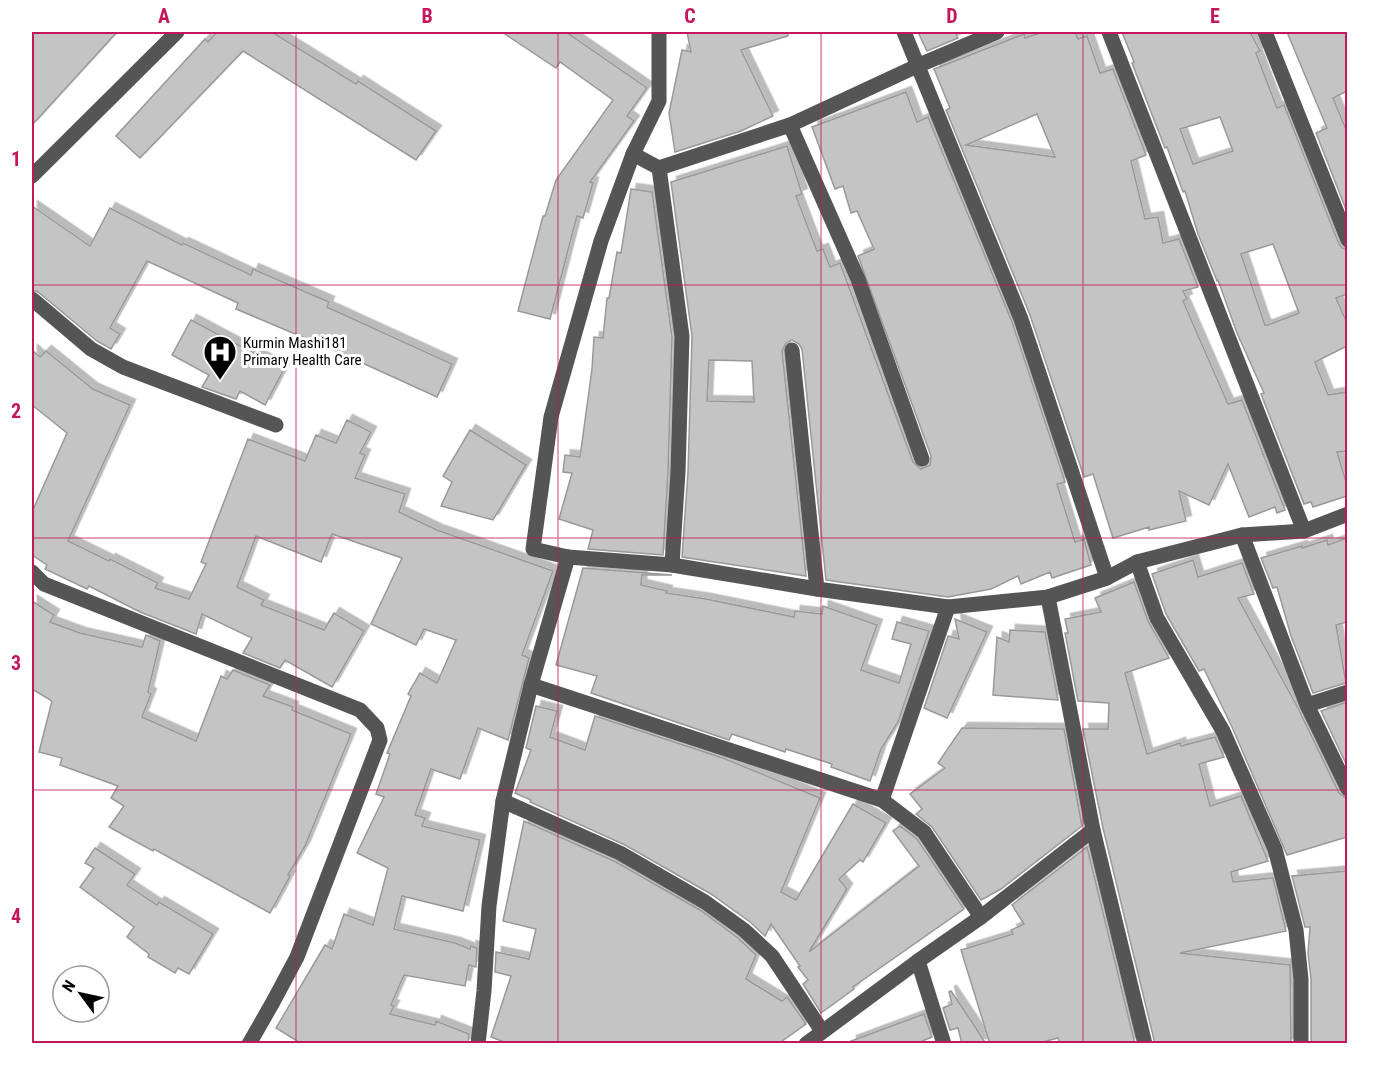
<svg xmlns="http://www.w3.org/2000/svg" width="1379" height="1075" font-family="'Roboto Condensed',sans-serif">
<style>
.building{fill:#c4c4c4;stroke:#999;stroke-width:1.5;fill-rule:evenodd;filter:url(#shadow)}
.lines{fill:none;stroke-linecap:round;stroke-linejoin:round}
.minor{stroke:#555;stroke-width:15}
.grid{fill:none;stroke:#c2185b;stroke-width:1.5;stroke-opacity:0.55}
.labels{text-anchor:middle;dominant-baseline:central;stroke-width:6;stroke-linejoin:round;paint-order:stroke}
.poi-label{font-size:15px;fill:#000;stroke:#fff;text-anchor:start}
.neatline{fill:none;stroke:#c2185b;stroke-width:2}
.grid-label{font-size:20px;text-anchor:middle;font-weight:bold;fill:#c2185b}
</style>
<defs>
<filter id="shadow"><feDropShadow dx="5.5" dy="-5.5" stdDeviation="0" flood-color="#0004"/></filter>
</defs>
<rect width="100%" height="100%" fill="#fff"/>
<!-- building -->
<g class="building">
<path d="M32,32H117L32,125Z"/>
<path d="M213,32H272L356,84L358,81L436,131L416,160L243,51L140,158L116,136L205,39L208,42L216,33Z"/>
<path d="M502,32H566L647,88L627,116L634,121L590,182L593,183L583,218L577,216L550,319L518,311L543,216H545L556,180L613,100L560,62L556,68Z"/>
<path d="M687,32H787L788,36L741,50L773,116L741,131L675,152L669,113L682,50L691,52Z"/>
<path d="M918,32H955L958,38L927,51Z"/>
<path d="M1043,32H1075L1078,39L1087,36L1100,73L1113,69L1146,155L1131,161L1145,219L1158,217L1163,243L1179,239L1198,287L1183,291L1187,299L1183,301L1228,404L1242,400L1285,510L1277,513L1275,507L1249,517L1228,464L1209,505L1179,491L1186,521L1149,530V527L1113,538L1093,474L1084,477L1030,315L946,110L950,108L934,69L1024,34L1025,38ZM1037,114L1055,157L966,145Z"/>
<path d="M1122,32H1250L1260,51L1256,53L1277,108L1284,105L1339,244L1342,248L1347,250V294L1336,298L1347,323V346L1315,362L1328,395L1347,392V451L1337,452L1347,485V496L1313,507L1311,502L1304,504L1261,394L1264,393L1237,333L1218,280L1217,281L1198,234L1185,191L1183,192L1167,147L1165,148L1132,63L1134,62ZM1220,117L1233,151L1193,164L1180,129ZM1273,244L1299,313L1268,325H1265L1241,254Z"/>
<path d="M1287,32H1347V91L1333,98L1347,132V212L1316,133L1327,128Z"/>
<path d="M906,92L917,122L928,117L1012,322L1065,482L1057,484L1075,542L1084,539L1091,565L1052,578L1050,572L1021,584L1018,576L991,589L948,597L826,580L802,349L799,344L792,340L786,343L782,351L806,576L682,557L688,472L692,336L671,182L787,146L802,194L796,196L817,251L823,249L830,267L840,263L913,462L921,469L930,465L931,456L858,256L874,249L857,211L851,213L843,186L835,189L812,127ZM709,360L752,361L754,402L707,401Z"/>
<path d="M631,189L652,192L672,337L668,472L663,555L588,549L593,530L559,519L572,473L563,472L565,455L580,457L592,369L594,337L603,338L607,298H609L617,252L621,253Z"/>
<path d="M32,206L90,246L110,208L182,245L183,243L251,275L253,269L329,302L327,307L452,364L437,397L312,340V341L236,309L238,303L147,261L110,328L120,334L111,349L97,341L38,292L32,290Z"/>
<path d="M191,320L284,369L265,405L240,391L236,399L202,387L209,375L172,355Z"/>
<path d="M32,350L40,357L46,351L93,389L130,405L68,541L109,561L110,559L158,583L155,588L189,599L206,564L201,562L248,439L305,461L316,435L336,443L347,420L371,432L360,453L365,455L355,478L405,494L399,512L437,530L553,571L522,655L529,658L508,740L478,728L460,779L431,769L415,815L425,818L422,826L480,840L463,911L402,896L394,929L455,943L470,949L471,946L477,948L476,967L469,965L465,986L404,975L391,1005L394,1006L390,1014L435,1025L436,1021L469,1034L468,1044H302L276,1028L325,945L332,949L344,914L373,925L388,868L357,853L384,797L376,794L390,754L387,753L411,696L408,694L420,673L437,683L456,640L424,629L416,645L371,624L402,558L332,534L321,562L256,536L237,587L264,600L261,605L324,630L334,613L364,631L332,687L285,660L280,668L243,653L252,638L202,614L196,634L140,612L89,586L87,589L45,569L47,565L32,555V512L67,433L32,405Z"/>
<path d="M470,430L526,465L493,520L441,506L452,482L443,476Z"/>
<path d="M1347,538V622L1336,625L1346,683L1313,693L1291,636L1277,587L1273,588L1261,558L1302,546V548L1327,540L1328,545Z"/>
<path d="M1193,560L1198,577L1242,563L1254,594L1238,598L1298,708L1339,793L1347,799V837L1287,855L1232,727L1204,669L1199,671L1166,614L1152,574Z"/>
<path d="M583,568L672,575H642L641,585L667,591L666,593L706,599L794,617L795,611L822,614L823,606L877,625L861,670L899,683L911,644L892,639L897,622L929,631L898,722L881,749L870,781L831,767L832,764L786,749L785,752L732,734L729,740L591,693L597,676L556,665Z"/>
<path d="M1134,582L1148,621L1169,658L1125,673L1147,754L1180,743L1181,746L1215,737L1224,757L1199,764L1210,806L1241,796L1268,861L1231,872L1233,882L1273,878L1286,931L1180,953L1290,965L1291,1044H1155L1103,828L1083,729H1108L1109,703L1078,701L1065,633H1068L1065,619L1101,612L1095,598Z"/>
<path d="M32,601L54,615L50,622L80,633L142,647L146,635L160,641L148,692L151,694L142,717L196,741L221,676L227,679L233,670L270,685L263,696L293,707L292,710L351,734L305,846L288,875L290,876L270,913L154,849L153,851L109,827L124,806L111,798L118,786L60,765L62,758L39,752L52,701L32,689Z"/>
<path d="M955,619L987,632L947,718L924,708L948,636L959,639Z"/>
<path d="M1010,630L1045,632L1058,700L993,695L997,637L1009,642Z"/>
<path d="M1347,702V766L1321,711Z"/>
<path d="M536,706L557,711L550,737L585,750L595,716L723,758L820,798L781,892L796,900L853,804L886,823L863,862L860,860L839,879L847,889L809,952L919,866L893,831L900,826L917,839L964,909L853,987L854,989L821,1013L803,984L808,980L798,967L800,966L771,924L765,936L750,922L711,894L625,845L530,802L531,800L515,793L531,750L526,748Z"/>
<path d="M962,728L1064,729L1082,826L1001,889L981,900L932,827L916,814L922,809L910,794L945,768L938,763Z"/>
<path d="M524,821L616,862L700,910L738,938L756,955L746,979L782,1001L787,997L806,1024L778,1044H510L491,1037L511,976L495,972L496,952L529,959L536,929L503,921Z"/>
<path d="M1087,847L1135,1044H1060L1058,1038L1035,1044H990L961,950L1013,934L1011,930L1024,924L1012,905Z"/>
<path d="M95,848L135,874L127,885L157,905L159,902L213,934L189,974L178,968L175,973L148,957L149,954L127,937L134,927L80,887L94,868L85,863Z"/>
<path d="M1347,871V1044H1311V979L1308,953L1310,927H1305L1292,876Z"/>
<path d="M951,991L972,1022L986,1044H962L958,1028L950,1030L943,1008L952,1004L949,992Z"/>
<path d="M924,1014L932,1037L915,1044H851V1041Z"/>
</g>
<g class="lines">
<!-- minor -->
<g class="minor">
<path d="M659,32V101L633,154L601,241L551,417L533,549L568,557L672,565L817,589L948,607L1048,597L1107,578L1137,562L1242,535L1304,531L1348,514"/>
<path d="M904,32L1021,319L1107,578"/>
<path d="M1109,32L1304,531"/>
<path d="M1265,32L1348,240"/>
<path d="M790,125L858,279L922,459"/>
<path d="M633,154L659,168L790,125L917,66L997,32"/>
<path d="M659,168L682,336L678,472L672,565"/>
<path d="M32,176L177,32"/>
<path d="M32,299L91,349L123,367L276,425"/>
<path d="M792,350L817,589"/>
<path d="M1242,535L1307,705L1348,789"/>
<path d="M1137,562L1157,618L1223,731L1275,849L1296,930L1301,979V1044"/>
<path d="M32,572L44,584L360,710L377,728L380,740L297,957L273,1002L249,1044"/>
<path d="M1048,597L1093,830L1145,1044"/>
<path d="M531,685L882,800L924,832L981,917"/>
<path d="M1307,705L1348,692"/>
<path d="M882,800L948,607"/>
<path d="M503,801L620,853L705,902L744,930L772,956L822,1031"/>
<path d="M918,961L944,1044"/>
<path d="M478,1044L484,991L489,906L503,801L531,685L568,557"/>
<path d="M806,1044L918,961L981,917L1093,830"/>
</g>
</g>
<!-- grid -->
<path class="grid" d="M296,32V1044M558,32V1044M821,32V1044M1083,32V1044M32,285H1348M32,538H1348M32,790H1348"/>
<!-- icons -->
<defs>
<g id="hospital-pin" transform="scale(1.725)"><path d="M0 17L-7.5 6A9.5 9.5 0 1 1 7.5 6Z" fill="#000" stroke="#fff"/><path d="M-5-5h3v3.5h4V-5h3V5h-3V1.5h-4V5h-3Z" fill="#fff"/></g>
</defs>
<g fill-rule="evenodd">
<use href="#hospital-pin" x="220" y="352"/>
</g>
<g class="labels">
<!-- poi labels -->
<g class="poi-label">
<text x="243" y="343">Kurmin Mashi181<tspan x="243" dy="17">Primary Health Care</tspan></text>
</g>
</g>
<!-- border -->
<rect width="1379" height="1075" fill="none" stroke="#ffffff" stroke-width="66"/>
<!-- north arrow -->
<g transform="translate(81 994) rotate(303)"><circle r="28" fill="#ffffff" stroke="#999999" stroke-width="1.5"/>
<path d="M0-4.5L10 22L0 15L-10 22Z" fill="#000000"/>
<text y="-9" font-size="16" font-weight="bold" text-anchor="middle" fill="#000000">N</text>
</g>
<rect x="33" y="33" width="1313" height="1009" class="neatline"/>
<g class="grid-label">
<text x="164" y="23">A</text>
<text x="427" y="23">B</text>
<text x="690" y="23">C</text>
<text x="952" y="23">D</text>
<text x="1215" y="23">E</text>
<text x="16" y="166">1</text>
<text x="16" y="418">2</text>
<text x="16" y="670">3</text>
<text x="16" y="923">4</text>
</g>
</svg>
